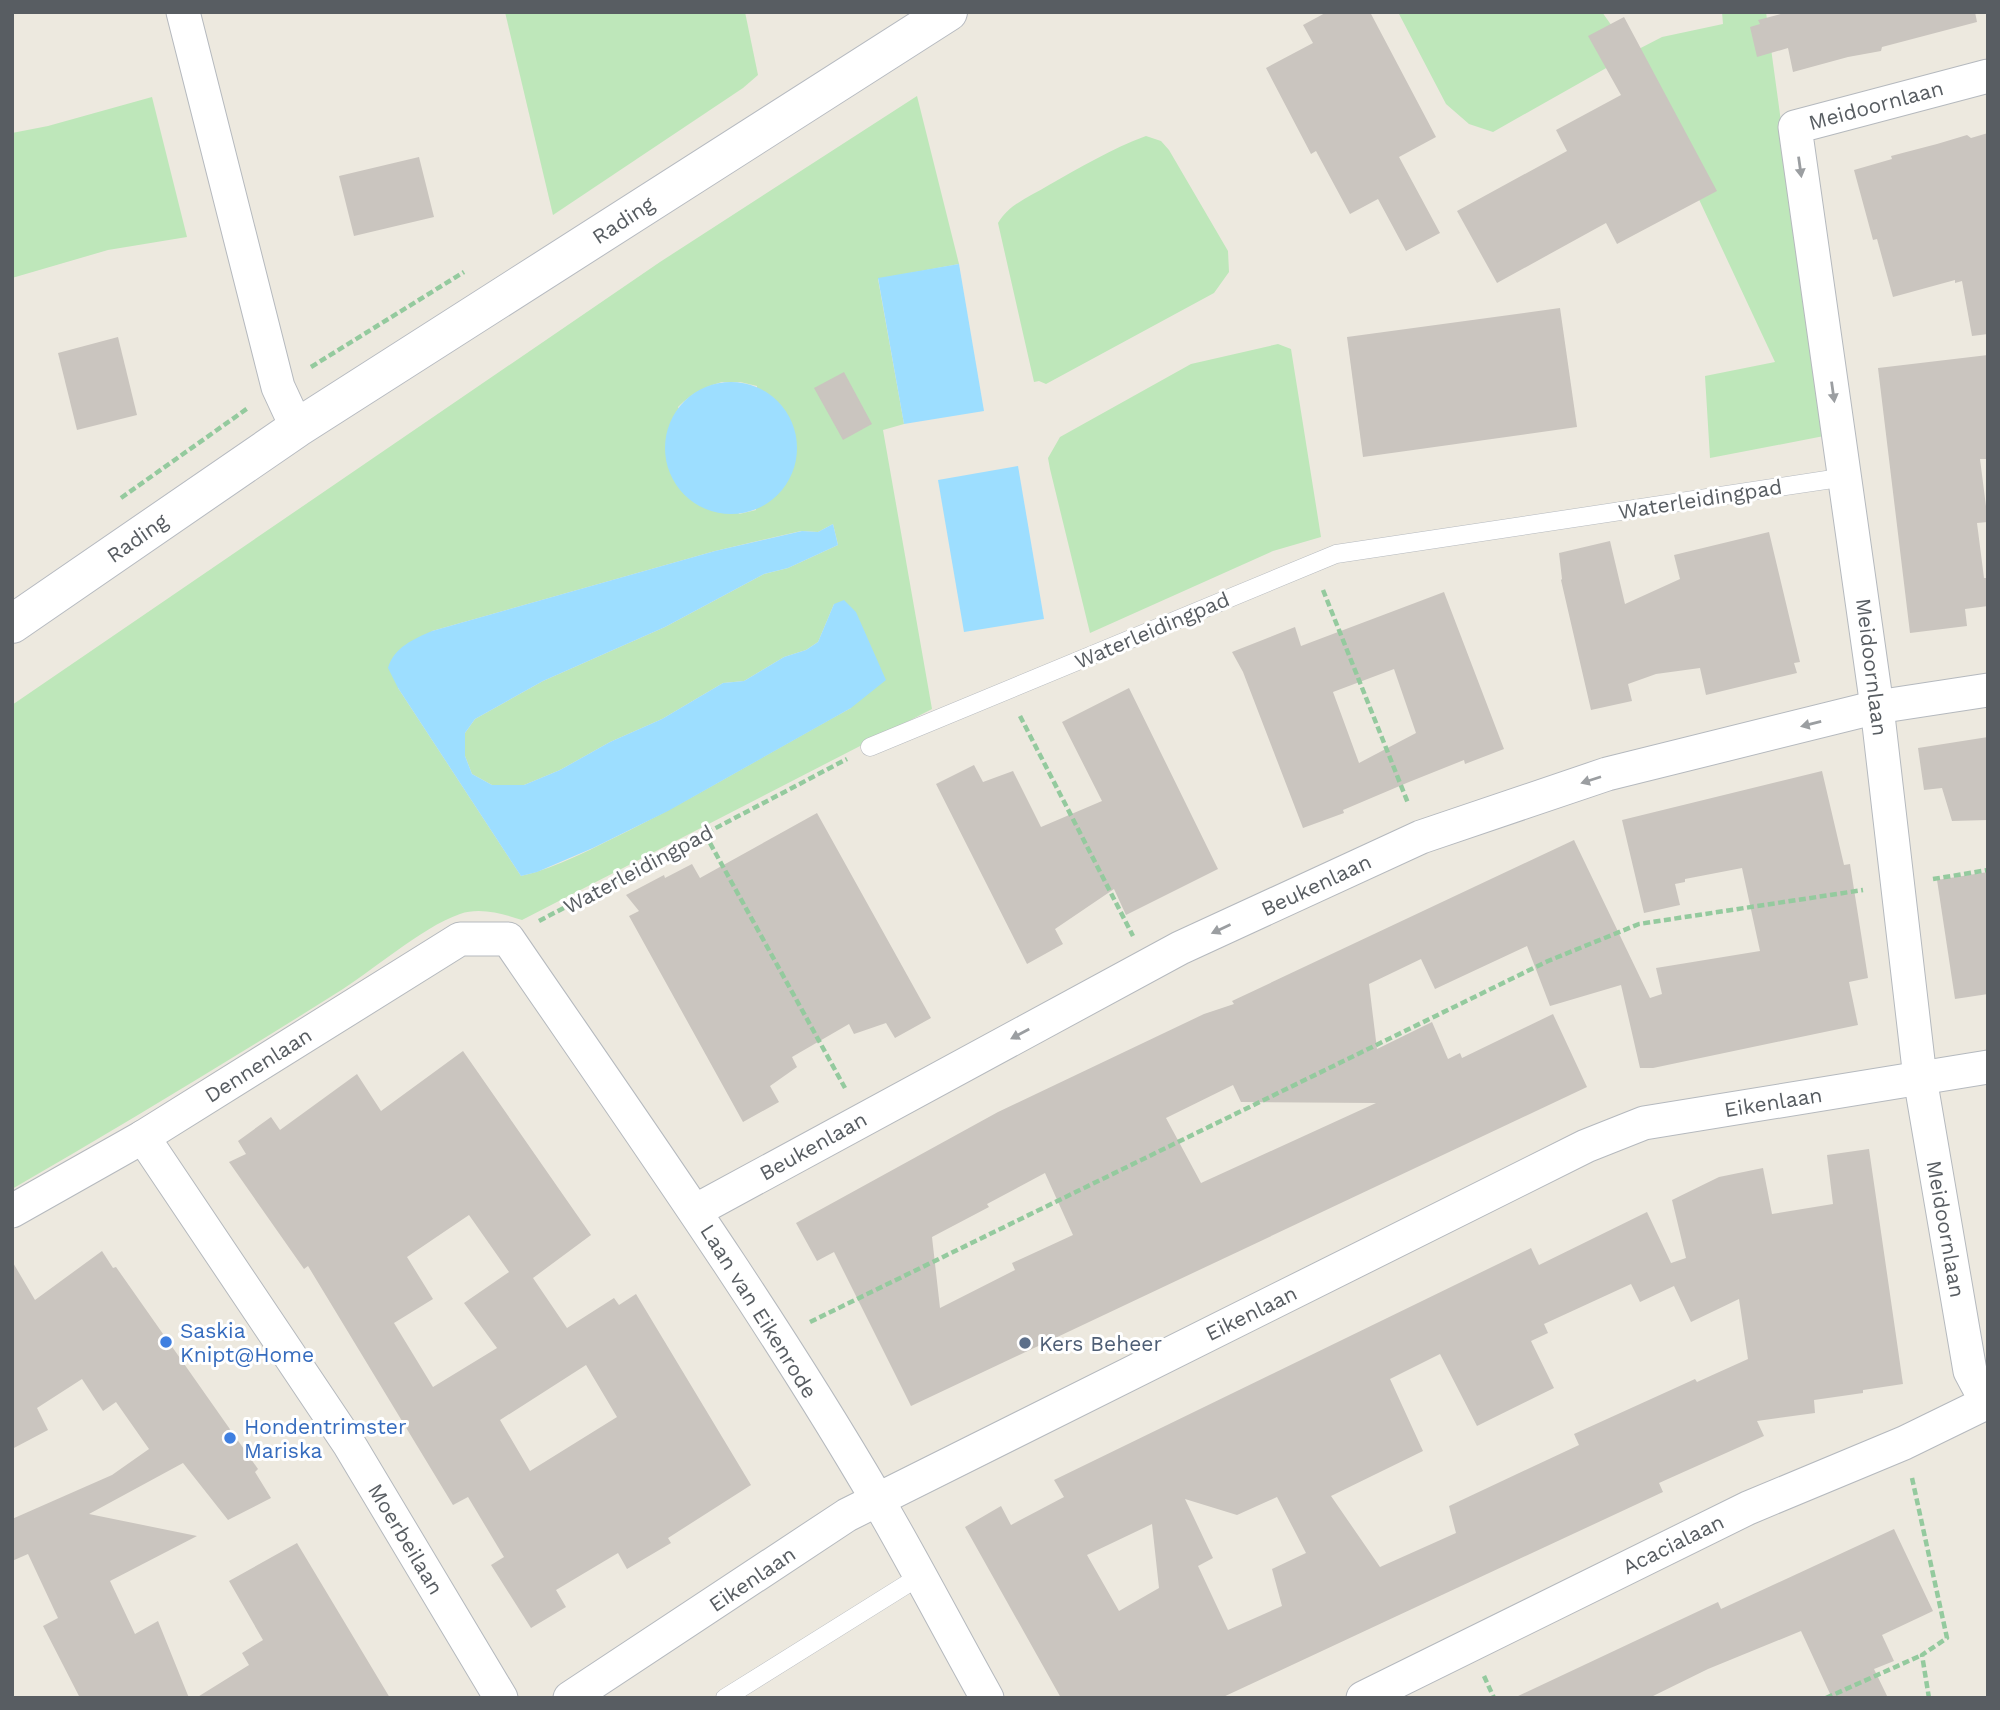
<svg xmlns="http://www.w3.org/2000/svg" width="2000" height="1710" font-family="'Work Sans',sans-serif">
<style>
.green{fill:#bee7ba;fill-rule:evenodd}
.water{fill:#9ddeff}
.building{fill:#cac5bf;fill-rule:evenodd}
.lines{fill:none;stroke-linecap:round;stroke-linejoin:round}
.service-casing{stroke:#b5b9be;stroke-width:19}
.minor-casing{stroke:#b5b9be;stroke-width:35}
.secondary-casing{stroke:#b6bac0;stroke-width:40}
.path{stroke:#94ca9e;stroke-width:4.5;stroke-dasharray:7 3.5;stroke-linecap:butt}
.service{stroke:#fff;stroke-width:18}
.minor{stroke:#fff;stroke-width:33}
.secondary{stroke:#fff;stroke-width:38}
.oneway{fill:#9b9ea1}
.shop-dot{fill:#3f7fe0;stroke:#fff;stroke-width:2.5}
.service-dot{fill:#5c6f8a;stroke:#fff;stroke-width:2.5}
.labels{text-anchor:middle;dominant-baseline:central;stroke-width:6;stroke-linejoin:round;paint-order:stroke}
.street-label{font-size:21px;fill:#585d62;stroke:#fff}
.shop-label{font-size:21px;fill:#366cbe;stroke:#fff;text-anchor:start}
.service-label{font-size:21px;fill:#4e5e75;stroke:#fff;text-anchor:start}
</style>
<rect width="100%" height="100%" fill="#ede9df"/>
<!-- green -->
<g class="green">
<path d="M505,12H745L758,75L743,88L553,215Z"/>
<path d="M1398,12H1602L1631,53L1662,37L1723,24L1722,12H1766L1824,436L1710,458L1705,376L1775,362L1631,54L1493,132L1469,124L1446,104Z"/>
<path d="M917,96L959,264L878,279L904,424L883,430L932,709L522,920C504,914 480,907 460,914C420,928 373,971 335,994C229,1061 121,1126 12,1189V705L660,262ZM722,382H740L757,386L756,510L739,514L678,407C692,393 704,387 722,382ZM833,524L838,545L788,568L764,574L665,627L543,681L475,719L465,733V756L472,774L492,785H524L560,770L610,742L662,719L723,683L744,681L784,657L806,650L818,642L834,604L851,708C777,748 705,792 630,830C595,847 559,867 521,876L398,688L432,631L715,551L801,531L818,532Z"/>
<path d="M152,97L187,237L108,250L12,278V133L48,126Z"/>
<path d="M1146,136L1161,141L1169,150L1228,251L1229,272L1214,293L1046,384L1039,381L1034,382L998,223C1010,203 1030,197 1049,185C1081,167 1111,149 1146,136Z"/>
<path d="M1278,344L1291,349L1321,537L1273,551L1090,633L1050,469L1048,458L1060,437L1191,364Z"/>
</g>
<!-- water -->
<g class="water">
<path d="M959,264L984,411L904,424L878,278Z"/>
<circle cx="731" cy="448" r="66"/>
<path d="M1018,466L1044,619L964,632L938,480Z"/>
<path d="M833,524L838,545L788,568L764,574L665,627L543,681L475,719L465,733V756L472,774L492,785H524L560,770L610,742L662,719L723,683L744,681L784,657L806,650L818,642L834,604L844,600L856,612L886,680L851,708L668,811L593,848L537,872L521,876L398,688L388,668C394,647 414,639 432,631L715,551L802,531L818,532Z"/>
</g>
<!-- building -->
<g class="building">
<path d="M1327,12H1370L1436,137L1399,157L1440,233L1406,251L1378,199L1350,214L1316,151L1311,154L1266,68L1313,43L1303,25Z"/>
<path d="M1788,12H1975L1977,22L1882,47L1881,51L1848,57L1793,72L1788,48L1757,57L1750,27L1760,24L1758,20Z"/>
<path d="M1624,17L1717,191L1617,244L1606,223L1497,283L1457,211L1567,151L1556,130L1621,95L1588,36Z"/>
<path d="M1988,133V334L1972,336L1962,281L1955,283V280L1893,297L1877,239L1873,240L1854,170L1892,159L1891,156L1937,144L1967,135L1971,138Z"/>
<path d="M419,157L434,217L354,236L339,176Z"/>
<path d="M1560,308L1577,427L1363,457L1347,337Z"/>
<path d="M118,337L137,415L77,430L58,353Z"/>
<path d="M1988,355V459H1980L1988,522L1977,523L1984,578H1988V606L1965,609L1967,626L1910,633L1878,368Z"/>
<path d="M844,372L872,424L843,440L814,388Z"/>
<path d="M1769,532L1800,662L1794,663L1797,673L1706,695L1700,668L1656,674L1628,684L1632,701L1591,710L1561,580L1562,579L1559,553L1610,541L1625,604L1680,579L1674,555Z"/>
<path d="M1444,592L1504,749L1465,764L1464,760L1409,782L1343,810L1344,813L1303,828L1243,672L1232,652L1295,627L1301,646ZM1394,669L1416,733L1359,763L1333,692Z"/>
<path d="M1129,688L1218,869L1126,915L1114,889L1055,929L1063,944L1027,964L936,784L974,765L983,782L1013,771L1041,827L1102,801L1062,722Z"/>
<path d="M1988,737V820L1952,821L1942,788L1924,790L1918,748Z"/>
<path d="M1822,771L1844,865L1850,864L1868,978L1849,982L1858,1025L1653,1068H1640L1621,985L1550,1006L1527,946L1435,989L1421,959L1369,984L1377,1049L1432,1022L1448,1059L1460,1053L1462,1058L1553,1014L1587,1087L911,1406L834,1252L817,1261L796,1223L998,1112L1204,1014L1234,1004L1232,1001L1574,840L1650,998L1662,994L1656,968L1760,951L1742,868L1685,879V882L1675,884L1680,905L1644,913L1622,820ZM1233,1085L1241,1102L1376,1103L1201,1183L1166,1118ZM1045,1173L1073,1235L1012,1263L1015,1270L940,1308L932,1237L989,1207L987,1204Z"/>
<path d="M817,813L931,1018L895,1038L886,1023L854,1034L849,1024L792,1057L797,1067L770,1086L779,1102L743,1122L629,916L639,911L626,895L664,875L665,878L692,864L700,878Z"/>
<path d="M1988,872V994L1955,999L1937,880Z"/>
<path d="M463,1051L591,1235L533,1278L567,1328L614,1298L619,1305L636,1294L751,1485L668,1538L671,1543L627,1569L618,1553L556,1590L566,1607L531,1628L491,1565L504,1557L468,1497L453,1505L308,1266L304,1269L229,1162L246,1154L238,1141L271,1117L280,1130L357,1074L381,1111ZM469,1215L509,1272L464,1303L497,1348L433,1387L394,1323L433,1299L407,1257ZM586,1365L617,1417L530,1471L500,1420Z"/>
<path d="M1869,1149L1903,1384L1863,1390V1393L1814,1400L1815,1413L1757,1421L1764,1436L1659,1483L1663,1492L1221,1698H1061L965,1527L1001,1506L1011,1525L1064,1497L1054,1480L1531,1248L1539,1265L1647,1212L1671,1263L1686,1258L1672,1200L1719,1177L1763,1168L1772,1214L1833,1204L1827,1155ZM1631,1284L1640,1302L1674,1286L1691,1322L1739,1299L1748,1359L1697,1382L1695,1379L1574,1434L1579,1445L1449,1506L1456,1533L1380,1567L1331,1496L1423,1451L1390,1379L1440,1354L1477,1426L1554,1388L1531,1341L1548,1333L1544,1324ZM1277,1497L1306,1553L1272,1569L1282,1606L1228,1630L1198,1566L1213,1558L1185,1499L1237,1515ZM1152,1524L1159,1588L1119,1611L1087,1555Z"/>
<path d="M102,1251L113,1268L116,1267L258,1469L255,1472L271,1498L228,1520L183,1463L89,1514L197,1536L110,1581L135,1634L158,1621L189,1698H80L43,1626L58,1618L28,1554L12,1561V1519L112,1475L149,1449L116,1402L103,1411L82,1379L37,1408L48,1430L12,1449V1261L35,1300Z"/>
<path d="M1894,1529L1933,1611L1882,1635L1894,1661L1874,1669L1888,1698H1832L1801,1631L1708,1669L1649,1698H1514L1718,1602L1721,1609Z"/>
<path d="M297,1543L390,1698H196L249,1665L242,1653L263,1640L229,1581Z"/>
</g>
<g class="lines">
<!-- service casing -->
<g class="service-casing">
<g id="service">
<path d="M870,747L1336,554L1846,477"/>
<path d="M725,1698L920,1576"/>
</g>
</g>
<!-- minor casing -->
<g class="minor-casing">
<g id="minor">
<path d="M183,12L278,387L297,428"/>
<path d="M143,1137L349,1444L501,1698"/>
<path d="M12,1211L143,1137L460,939H508C634,1123 764,1306 877,1499C915,1564 950,1632 987,1698"/>
<path d="M695,1211L1180,948L1421,837L1607,774L1877,707L1988,690"/>
<path d="M1986,1401L1970,1371L1920,1078L1877,707L1795,127L1988,76"/>
<path d="M570,1698L847,1515L1586,1146L1644,1123L1988,1067"/>
<path d="M1363,1698L1748,1508L1904,1443L1988,1402"/>
</g>
</g>
<!-- secondary casing -->
<g class="secondary-casing">
<path id="secondary" d="M12,624L297,428L948,12"/>
</g>
<!-- path -->
<g class="path">
<path d="M311,367L464,272"/>
<path d="M121,498L248,408"/>
<path d="M1323,590L1408,803"/>
<path d="M1020,716L1133,936"/>
<path d="M705,834L845,1088"/>
<path d="M1933,879L1988,870"/>
<path d="M539,921L847,759"/>
<path d="M810,1322L1548,961L1639,924L1863,890"/>
<path d="M1912,1478L1947,1638L1922,1655L1929,1698"/>
<path d="M1484,1676L1494,1698"/>
<path d="M1826,1698L1922,1655"/>
</g>
<!-- service -->
<use href="#service" class="service"/>
<!-- minor -->
<use href="#minor" class="minor"/>
<!-- secondary -->
<use href="#secondary" class="secondary"/>
</g>
<!-- one-way arrows -->
<defs><path id="oneway-solid" d="M-6-.8H1V-3.2L6.5 0L1 3.2V.8H-6Z" transform="scale(1.75)"/></defs>
<g class="oneway">
<use href="#oneway-solid" transform="translate(1800 167) rotate(82)"/>
<use href="#oneway-solid" transform="translate(1833 392) rotate(82)"/>
<use href="#oneway-solid" transform="translate(1811 724) rotate(166)"/>
<use href="#oneway-solid" transform="translate(1591 780) rotate(162)"/>
<use href="#oneway-solid" transform="translate(1221 929) rotate(155)"/>
<use href="#oneway-solid" transform="translate(1020 1034) rotate(152)"/>
</g>
<!-- markers -->
<g class="shop-dot">
<circle cx="166" cy="1342" r="7"/>
<circle cx="230" cy="1438" r="7"/>
</g>
<circle class="service-dot" cx="1025" cy="1343" r="7"/>
<g class="labels">
<!-- street labels -->
<g class="street-label">
<text transform="translate(1876 105) rotate(-15)">Meidoornlaan</text>
<text transform="translate(623 220) rotate(-33)">Rading</text>
<text transform="translate(1700 499) rotate(-9)">Waterleidingpad</text>
<text transform="translate(137 538) rotate(-35)">Rading</text>
<text transform="translate(1152 630) rotate(-23)">Waterleidingpad</text>
<text transform="translate(1872 667) rotate(83)">Meidoornlaan</text>
<text transform="translate(638 869) rotate(-28)">Waterleidingpad</text>
<text transform="translate(1316 885) rotate(-25)">Beukenlaan</text>
<text transform="translate(258 1065) rotate(-32)">Dennenlaan</text>
<text transform="translate(1773 1102) rotate(-9)">Eikenlaan</text>
<text transform="translate(813 1146) rotate(-29)">Beukenlaan</text>
<text transform="translate(1946 1229) rotate(80)">Meidoornlaan</text>
<text transform="translate(759 1311) rotate(58)">Laan van Eikenrode</text>
<text transform="translate(1251 1313) rotate(-26)">Eikenlaan</text>
<text transform="translate(406 1539) rotate(59)">Moerbeilaan</text>
<text transform="translate(1673 1544) rotate(-26)">Acacialaan</text>
<text transform="translate(752 1579) rotate(-34)">Eikenlaan</text>
</g>
<!-- shop labels -->
<g class="shop-label">
<text x="180" y="1330">Saskia<tspan x="180" dy="24">Knipt@Home</tspan></text>
<text x="244" y="1426">Hondentrimster<tspan x="244" dy="24">Mariska</tspan></text>
</g>
<!-- service labels -->
<g class="service-label">
<text x="1039" y="1343">Kers Beheer</text>
</g>
</g>
<!-- border -->
<rect width="2000" height="1710" fill="none" stroke="#585d62" stroke-width="28"/>
</svg>
